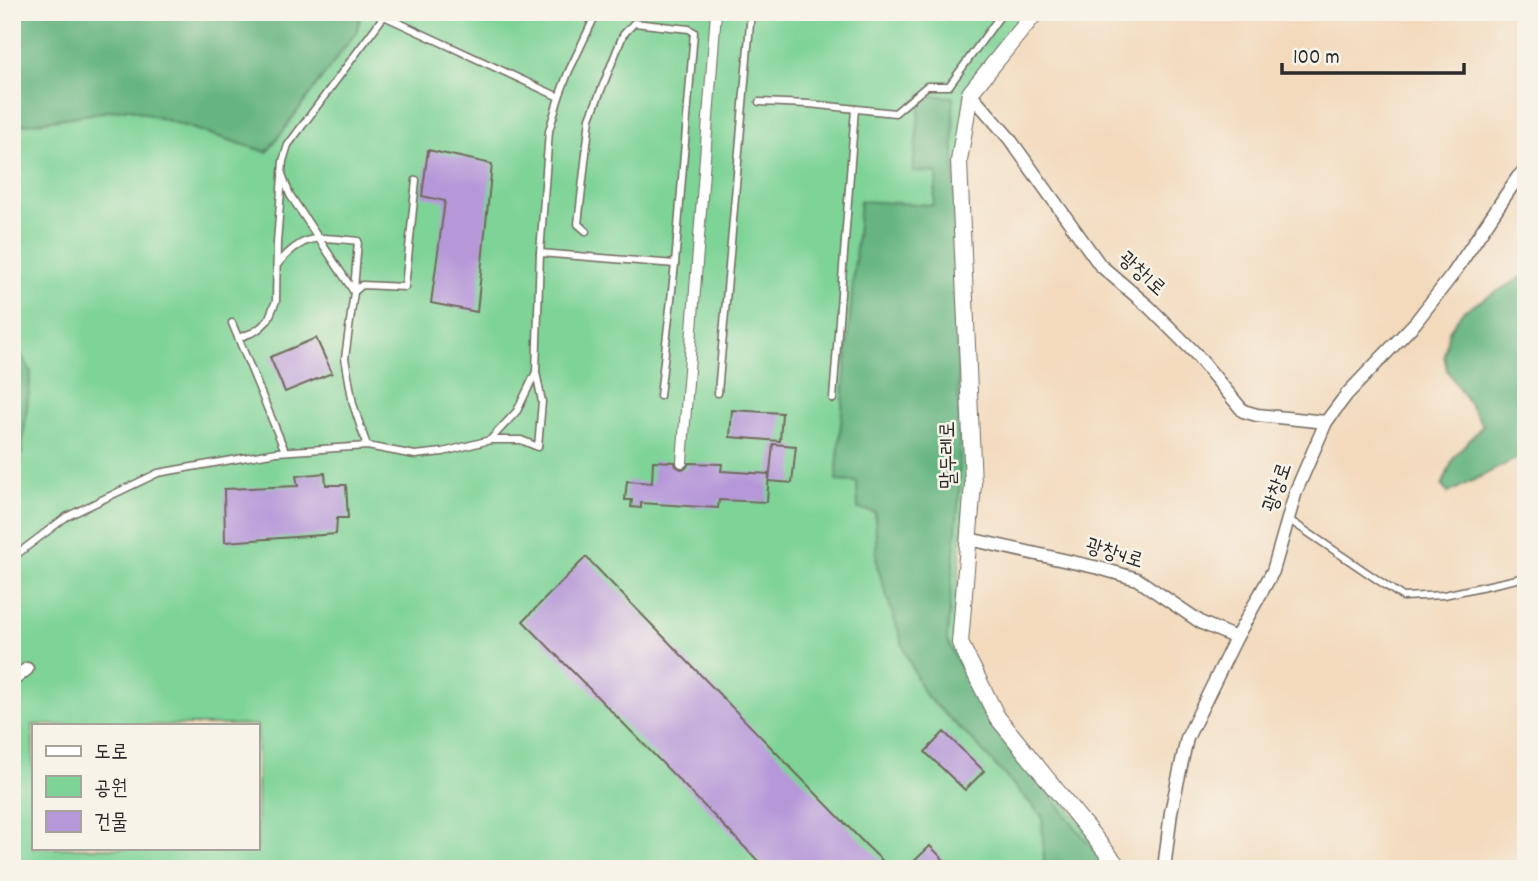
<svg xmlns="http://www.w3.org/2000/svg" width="1538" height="881" font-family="Dekko,'Poor Story',sans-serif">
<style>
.green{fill:#7ed397;stroke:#547f61;stroke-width:2;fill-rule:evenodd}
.forest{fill:#66b580;stroke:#487056;stroke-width:2}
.building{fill:#b698d8}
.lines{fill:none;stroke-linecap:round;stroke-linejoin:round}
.service-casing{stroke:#71685e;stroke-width:9}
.pedestrian-casing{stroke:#71685e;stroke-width:12}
.minor-casing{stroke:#71685e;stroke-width:15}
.tertiary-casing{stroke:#71685e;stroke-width:18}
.service{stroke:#fff;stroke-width:6}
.pedestrian{stroke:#fff;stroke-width:10}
.minor{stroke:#fff;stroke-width:12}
.tertiary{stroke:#fff;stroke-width:16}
.labels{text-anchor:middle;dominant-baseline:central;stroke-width:5;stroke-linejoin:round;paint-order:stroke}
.street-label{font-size:21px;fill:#2b2b2b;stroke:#f7f3e8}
</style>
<rect width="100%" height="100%" fill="#f7f3e8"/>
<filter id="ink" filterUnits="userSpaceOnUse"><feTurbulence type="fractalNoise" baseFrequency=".0143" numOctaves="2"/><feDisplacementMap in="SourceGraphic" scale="14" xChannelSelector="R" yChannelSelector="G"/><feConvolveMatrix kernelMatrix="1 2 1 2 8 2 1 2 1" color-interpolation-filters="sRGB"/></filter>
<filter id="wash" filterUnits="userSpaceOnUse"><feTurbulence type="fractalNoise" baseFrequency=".00686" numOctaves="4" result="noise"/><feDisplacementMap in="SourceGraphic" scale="28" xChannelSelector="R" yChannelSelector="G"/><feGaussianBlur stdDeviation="1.57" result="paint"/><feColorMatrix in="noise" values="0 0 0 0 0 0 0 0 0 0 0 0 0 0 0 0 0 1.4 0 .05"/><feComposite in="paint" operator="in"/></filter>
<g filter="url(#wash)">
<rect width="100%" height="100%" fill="#f3dabd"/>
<!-- green -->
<path class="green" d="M362,12H1027L965,92L966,484L953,639L970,678L1115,869H12V468L20,465L31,372L12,339V126L128,108L267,152L356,32ZM33,725H257V848H33Z"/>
<!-- forest -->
<g class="forest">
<path d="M12,12H362L356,32L267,152L128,108L12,126Z"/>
<path d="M921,95L953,97L960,484L947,640L982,710L1109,869H1051L1044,862L1042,816L975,743L924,694L906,654L877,566L875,512L858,509L857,482L836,481L860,201L933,205L938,173L913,171Z"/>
<path d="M1526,275V454L1448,493L1442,486L1454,457L1483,425L1447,370L1444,355L1449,331L1463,311Z"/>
<path d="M12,339L31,372L20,466L12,468Z"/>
</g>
<g id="blocks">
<!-- building -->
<g class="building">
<path d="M428,150L492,164L477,312L431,303L445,201L422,196Z"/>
<path d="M316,338L332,373L285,392L270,357Z"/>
<path d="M732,410L782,413L780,441L730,437Z"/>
<path d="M773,444L796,446L792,483L769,481Z"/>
<path d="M653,461L675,462L676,466L681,469L686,468L689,463L722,464L721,471L769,474L767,502L719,500L718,508L641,503V508L631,507L632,500H625L627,481L652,483Z"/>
<path d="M325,473L326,485H346L348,518H337L336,534L225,542L224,489L298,486L296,476Z"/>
<path d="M586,557L866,845L891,869H766L523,621Z"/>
<path d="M944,732L984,771L965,790L925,752Z"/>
<path d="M930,846L953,869H906Z"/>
</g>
</g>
</g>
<g filter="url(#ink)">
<use href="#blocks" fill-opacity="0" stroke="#71685e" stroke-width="2"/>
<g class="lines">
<!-- service casing -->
<g class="service-casing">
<g id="service">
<path d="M384,16L559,97"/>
<path d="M759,102L809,104L895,113L927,86H949L1003,12"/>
<path d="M586,231L578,224L590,118L623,35L634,23L689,29L694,32L675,264L660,396"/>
<path d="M540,253L675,264"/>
<path d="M277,265C304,232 319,237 358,241L354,290"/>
<path d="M354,292L362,285L405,287L416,180"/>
<path d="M232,323L285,451"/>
<path d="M238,338L254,332L261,327L268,320L276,301L277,243L282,176"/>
<path d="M718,393L751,12"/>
<path d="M833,399L855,109"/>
<path d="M490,440L517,411L536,372"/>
<path d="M367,446L353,404L345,358L354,292L290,195L282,174L283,161L288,145L384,16L385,12"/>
<path d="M1288,519L1403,597L1444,595L1526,577"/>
<path d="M12,558L66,517L158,473L277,452L367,446L415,455L443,452L490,440H521L538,447L542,402L536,372L540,253L549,131L559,97L568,73L597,12"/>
</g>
</g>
<!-- pedestrian casing -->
<g class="pedestrian-casing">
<path id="pedestrian" d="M682,462L716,12"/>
</g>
<!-- minor casing -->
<g class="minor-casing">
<g id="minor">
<path d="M970,93L1009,138L1100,265L1149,307L1195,353L1243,411L1257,415L1326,422"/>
<path d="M969,539L1099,568L1137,579L1202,623L1236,638"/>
<path d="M12,681L27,669"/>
<path d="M1164,869L1171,812L1187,738L1236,638L1273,571L1296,491L1326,422L1347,394L1415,323L1453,274L1518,177L1526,169"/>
</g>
</g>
<!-- tertiary casing -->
<g class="tertiary-casing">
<path id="tertiary" d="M1036,12L970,93L959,161L973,484L960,643L997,717L1120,869"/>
</g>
<!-- service -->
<use href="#service" class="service"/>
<!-- pedestrian -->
<use href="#pedestrian" class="pedestrian"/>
<!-- minor -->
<use href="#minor" class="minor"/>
<!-- tertiary -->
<use href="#tertiary" class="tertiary"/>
</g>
</g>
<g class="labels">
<!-- street labels -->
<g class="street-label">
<text transform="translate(1141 275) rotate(42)">광창1로</text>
<text transform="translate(950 455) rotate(-91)">말두레로</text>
<text transform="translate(1279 488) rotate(-71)">광창로</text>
<text transform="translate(1114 555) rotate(17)">광창4로</text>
</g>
</g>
<!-- margin -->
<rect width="1538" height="881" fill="none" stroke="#f7f3e8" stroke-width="42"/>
<!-- legend -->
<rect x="32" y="724" width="228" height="126" fill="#f7f3e8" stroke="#a5a39c" stroke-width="2"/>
<rect x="46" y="746" width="35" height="10" fill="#ffffff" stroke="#a5a39c" stroke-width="2"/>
<text x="94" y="758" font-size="21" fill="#2b2b2b">도로</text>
<rect x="46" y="776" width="35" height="21" fill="#7ed397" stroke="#a5a39c" stroke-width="2"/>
<text x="94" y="794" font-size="21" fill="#2b2b2b">공원</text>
<rect x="46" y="811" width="35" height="21" fill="#b698d8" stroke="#a5a39c" stroke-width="2"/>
<text x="94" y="828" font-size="21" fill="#2b2b2b">건물</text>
<!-- scale -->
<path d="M1282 63v10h182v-10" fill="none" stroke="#2b2b2b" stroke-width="3.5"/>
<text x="1293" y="63" font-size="21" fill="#2b2b2b" stroke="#f7f3e8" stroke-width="5" paint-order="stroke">100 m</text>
</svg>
